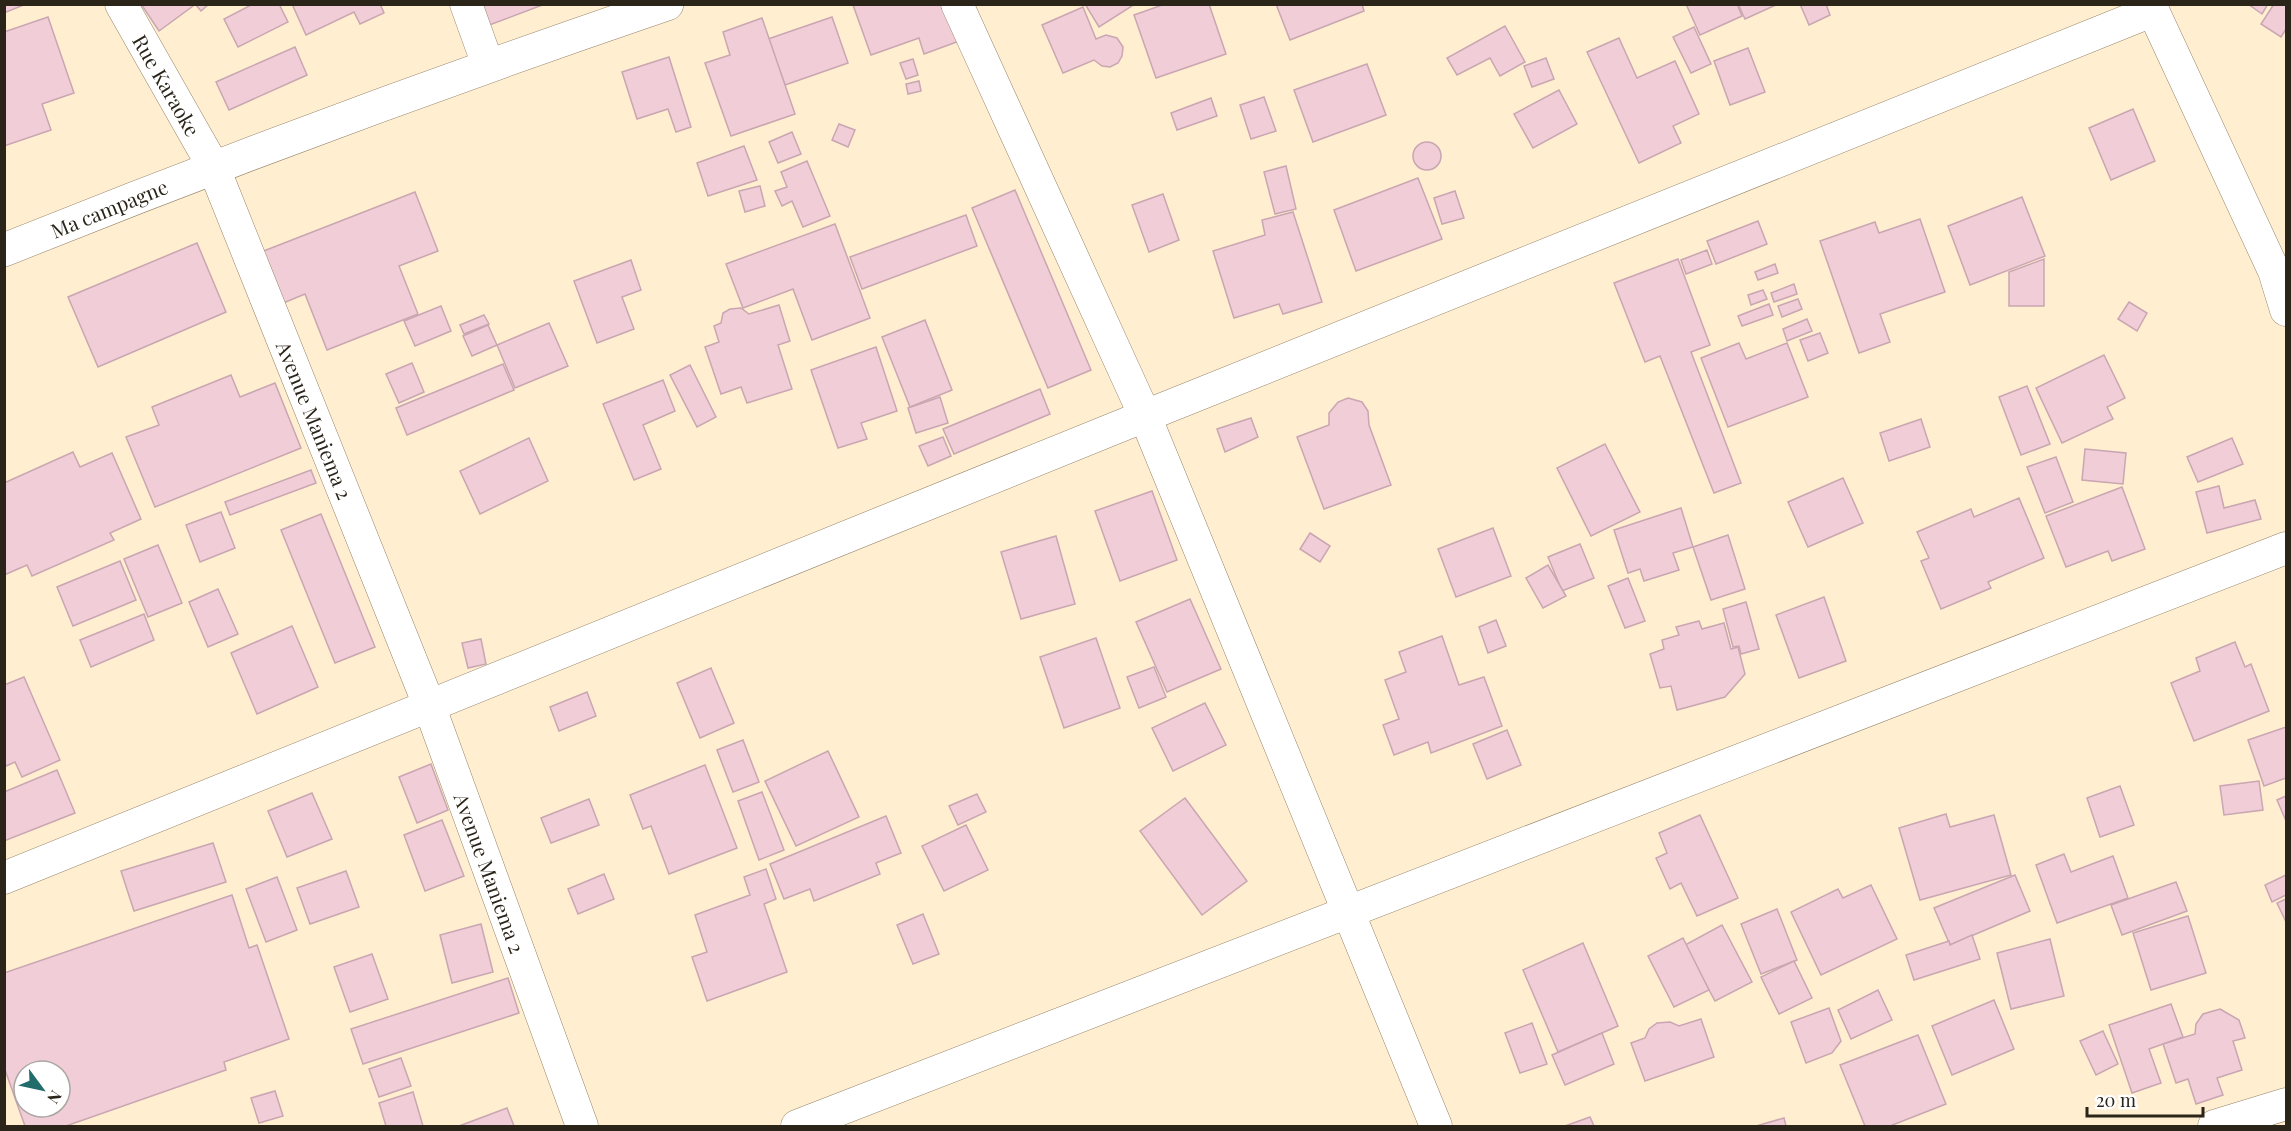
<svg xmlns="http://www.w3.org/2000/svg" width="2291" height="1131" font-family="'Playfair Display',serif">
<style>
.building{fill:#f1cdd8;stroke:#c9a6b1;stroke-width:1.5;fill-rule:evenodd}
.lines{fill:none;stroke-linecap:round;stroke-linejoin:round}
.street-casing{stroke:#95856b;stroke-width:33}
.secondary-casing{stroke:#95856b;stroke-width:34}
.street{stroke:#fff;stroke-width:32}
.secondary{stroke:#fff;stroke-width:33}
.labels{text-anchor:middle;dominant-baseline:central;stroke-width:6;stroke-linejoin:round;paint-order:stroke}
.street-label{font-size:20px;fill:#2a2419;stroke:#fff}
</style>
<rect width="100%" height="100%" fill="#ffeed0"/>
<!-- building -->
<g class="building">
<path d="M4,4H26L4,13Z"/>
<path d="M141,4H192L193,6L159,31Z"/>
<path d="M195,4H209L201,11Z"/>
<path d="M253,4H279L288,22L238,47L224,19Z"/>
<path d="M292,4H380L384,13L360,24L354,12L306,35Z"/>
<path d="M476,4H545L484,27Z"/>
<path d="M949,4L962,40L924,54L919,38L871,55L853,5Z"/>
<path d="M1085,4H1135L1099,27Z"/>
<path d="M1165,4H1209L1226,54L1156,78L1134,15Z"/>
<path d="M1276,4H1362L1364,11L1290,40Z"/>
<path d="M1686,4H1737L1742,16L1700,35Z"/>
<path d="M1738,4H1778L1745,19Z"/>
<path d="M1800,4H1826L1830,15L1809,25Z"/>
<path d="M2248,4H2268L2262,14Z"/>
<path d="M2274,4H2286V29L2281,37L2261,24Z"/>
<path d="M1083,7L1096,39L1106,35L1117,38L1123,47L1122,56L1118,63L1110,67L1102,66L1094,60L1063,73L1042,25Z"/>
<path d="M48,17L74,93L42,104L51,130L4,146V32Z"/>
<path d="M832,17L848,63L785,85L768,39Z"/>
<path d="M762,18L795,114L731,136L705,63L730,55L723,32Z"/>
<path d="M1505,26L1525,62L1500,76L1490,58L1457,75L1447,58Z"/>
<path d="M1694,27L1711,64L1691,73L1673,37Z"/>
<path d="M1619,38L1637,78L1675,61L1699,114L1673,126L1681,143L1639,163L1587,52Z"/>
<path d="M295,47L307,75L229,110L216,82Z"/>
<path d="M1748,48L1765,92L1730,105L1714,61Z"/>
<path d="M669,57L691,127L676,132L668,109L637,119L622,72Z"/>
<path d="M1546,58L1554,79L1532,87L1524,66Z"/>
<path d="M913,59L918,75L906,79L900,63Z"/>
<path d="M1367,64L1386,115L1313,142L1294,90Z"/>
<path d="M919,81L921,91L908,94L906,84Z"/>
<path d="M1559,90L1577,124L1533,148L1514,114Z"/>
<path d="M1264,97L1276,131L1251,139L1240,105Z"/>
<path d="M1211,98L1217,116L1177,130L1171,113Z"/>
<path d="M2133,109L2155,161L2111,180L2089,128Z"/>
<path d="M839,124L855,130L848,147L832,140Z"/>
<path d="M792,132L801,154L778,163L769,142Z"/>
<circle cx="1427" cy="156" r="14"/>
<path d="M744,146L757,180L708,196L697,163Z"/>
<path d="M807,161L830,216L803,227L792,201L782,206L775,191L787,187L781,172Z"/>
<path d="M1286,166L1296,209L1275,214L1264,172Z"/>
<path d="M1418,178L1442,239L1356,271L1334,210Z"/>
<path d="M760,186L765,206L745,212L739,191Z"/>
<path d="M1015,190L1091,370L1048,388L972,208Z"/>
<path d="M1455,191L1464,218L1442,224L1434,198Z"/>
<path d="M415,192L438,251L399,266L418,314L327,350L305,294L276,306L256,254Z"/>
<path d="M1163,194L1179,240L1149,252L1132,205Z"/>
<path d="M2022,197L2045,256L1970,285L1948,226Z"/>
<path d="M1293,212L1322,302L1283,314L1279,304L1234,318L1213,251L1265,235L1262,220Z"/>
<path d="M966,215L977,246L862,289L850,257Z"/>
<path d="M1920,219L1945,292L1880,314L1890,342L1859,353L1820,241L1875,222L1879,233Z"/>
<path d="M1758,221L1767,244L1716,264L1707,241Z"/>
<path d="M835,224L870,318L812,340L793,289L743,308L726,264Z"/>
<path d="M197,243L226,312L98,367L68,297Z"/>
<path d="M1707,250L1712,264L1686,274L1681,260Z"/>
<path d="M1678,259L1710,345L1691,352L1741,483L1714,493L1660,356L1645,362L1614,283Z"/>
<path d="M2044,259V306H2009V272Z"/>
<path d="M631,260L641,290L622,297L634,329L597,343L574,281Z"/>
<path d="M1775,264L1778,273L1758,280L1755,272Z"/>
<path d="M1794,284L1797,294L1774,302L1771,293Z"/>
<path d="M1763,290L1767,299L1751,305L1748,295Z"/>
<path d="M1798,299L1802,309L1782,317L1778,306Z"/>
<path d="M2129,302L2147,313L2137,331L2118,319Z"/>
<path d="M1769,304L1773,315L1742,326L1738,316Z"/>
<path d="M779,305L790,341L778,345L792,389L747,403L741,387L721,394L705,347L719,342L714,326L721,323L723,313L730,309L741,308L749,314Z"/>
<path d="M441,306L451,331L415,346L404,321Z"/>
<path d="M484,315L489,324L464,334L460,325Z"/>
<path d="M1807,319L1812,331L1787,341L1783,329Z"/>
<path d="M925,320L952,390L910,407L882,337Z"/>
<path d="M549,323L568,366L515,388L497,345Z"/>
<path d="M488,325L497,345L472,356L463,336Z"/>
<path d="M1820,333L1828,353L1808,361L1800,340Z"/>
<path d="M1739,343L1746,359L1787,343L1808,397L1728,427L1701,358Z"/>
<path d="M876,347L897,411L861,423L867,439L838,448L811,370Z"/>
<path d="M2104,355L2125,398L2107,407L2113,419L2062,443L2036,388Z"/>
<path d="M412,363L424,392L399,403L386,374Z"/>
<path d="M503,364L514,390L407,435L396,408Z"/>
<path d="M690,365L716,417L697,427L670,375Z"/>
<path d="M231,375L240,397L275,383L301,448L155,507L126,437L159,425L152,407Z"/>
<path d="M663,380L675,411L643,425L661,469L634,480L603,404Z"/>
<path d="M2027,386L2050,444L2021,455L1999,397Z"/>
<path d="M1040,389L1050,414L954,454L943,429Z"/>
<path d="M940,397L948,423L916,433L908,408Z"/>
<path d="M1348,398L1362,402L1368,411L1369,425L1391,485L1324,509L1297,437L1329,425V413L1338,402Z"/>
<path d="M1251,418L1258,437L1225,452L1217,429Z"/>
<path d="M1921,419L1930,447L1889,461L1880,433Z"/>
<path d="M943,437L951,456L928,466L919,446Z"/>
<path d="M529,438L548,481L480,514L460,471Z"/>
<path d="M2232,438L2243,464L2198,482L2187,457Z"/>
<path d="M1605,444L1640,512L1591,536L1557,468Z"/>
<path d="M2085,449L2126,453L2123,484L2082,480Z"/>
<path d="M73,452L80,467L112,453L141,519L110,533L114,540L32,576L27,565L4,575V483Z"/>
<path d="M2056,457L2073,502L2045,513L2027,467Z"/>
<path d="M311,470L316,483L230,515L225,502Z"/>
<path d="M1843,478L1863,523L1808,547L1788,502Z"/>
<path d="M2219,486L2224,508L2255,500L2261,519L2207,533L2196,492Z"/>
<path d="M2122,487L2145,549L2112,561L2108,551L2066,567L2046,516Z"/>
<path d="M1152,491L1177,560L1120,581L1095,511Z"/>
<path d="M2019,498L2044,558L1988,582L1991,588L1941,609L1921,561L1929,558L1917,532L1971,509L1974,517Z"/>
<path d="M1681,508L1693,547L1673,553L1679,570L1644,581L1640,569L1628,573L1614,530Z"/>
<path d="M221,512L235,548L200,562L186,525Z"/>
<path d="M321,514L375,647L335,663L281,530Z"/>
<path d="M1493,528L1511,576L1456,597L1438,549Z"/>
<path d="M1310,533L1330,546L1320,562L1300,549Z"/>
<path d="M1728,535L1745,589L1711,600L1693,547Z"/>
<path d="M1056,536L1075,604L1021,619L1001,552Z"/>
<path d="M1580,544L1594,578L1562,591L1548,557Z"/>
<path d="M158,545L182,603L148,617L124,559Z"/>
<path d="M120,561L136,600L73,626L57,587Z"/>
<path d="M1548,565L1566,596L1543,608L1526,578Z"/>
<path d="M1628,578L1645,621L1625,628L1608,586Z"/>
<path d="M218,589L238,634L208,647L189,602Z"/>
<path d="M1824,597L1846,661L1799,678L1776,615Z"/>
<path d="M1190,599L1221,669L1167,692L1136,622Z"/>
<path d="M1746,602L1759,649L1741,654L1739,646L1733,647L1723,609Z"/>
<path d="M144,614L154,640L91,667L80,640Z"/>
<path d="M1496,620L1506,646L1488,653L1479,627Z"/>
<path d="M1699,621L1702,629L1724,623L1731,649L1738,647L1745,674L1725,697L1677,710L1671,686L1660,688L1650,654L1664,649L1662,640L1679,635L1676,627Z"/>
<path d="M292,626L318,687L257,714L231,653Z"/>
<path d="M1442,636L1459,685L1484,677L1502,726L1431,753L1428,742L1394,755L1383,725L1399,719L1385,680L1406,672L1399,652Z"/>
<path d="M1096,638L1120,708L1064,728L1040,657Z"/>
<path d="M481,639L486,664L468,668L462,643Z"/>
<path d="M2235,642L2245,667L2251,664L2269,711L2194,741L2171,683L2200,671L2196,658Z"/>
<path d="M1154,667L1166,697L1139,708L1127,677Z"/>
<path d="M711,668L734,723L700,738L677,683Z"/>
<path d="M24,677L60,760L22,777L15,762L6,766L4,763V685Z"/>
<path d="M587,692L596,716L559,731L550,707Z"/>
<path d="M1205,703L1226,745L1173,771L1152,728Z"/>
<path d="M2286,727V778L2264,786L2248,740Z"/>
<path d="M1507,730L1521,765L1487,779L1473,744Z"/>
<path d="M743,740L759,782L733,792L717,750Z"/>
<path d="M828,751L859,817L796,846L765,781Z"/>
<path d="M431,764L448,810L417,823L399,777Z"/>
<path d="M705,765L737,848L669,874L651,826L643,829L630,795Z"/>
<path d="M57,770L75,813L4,841V792Z"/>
<path d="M2259,781L2263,810L2224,815L2220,786Z"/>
<path d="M2120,786L2134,825L2100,837L2087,798Z"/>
<path d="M762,792L784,850L759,860L738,801Z"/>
<path d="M312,793L332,839L287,857L268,811Z"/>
<path d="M977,794L986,812L958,825L949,806Z"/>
<path d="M2286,796V821L2277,800Z"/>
<path d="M1185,798L1247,881L1202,915L1140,831Z"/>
<path d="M589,799L599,825L551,843L541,818Z"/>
<path d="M1946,814L1950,827L1994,815L2011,875L1920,900L1899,828Z"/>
<path d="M1700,815L1738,898L1697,916L1681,883L1670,889L1656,858L1667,853L1659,833Z"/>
<path d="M886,816L901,853L876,863L880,874L814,901L810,889L784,899L770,864Z"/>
<path d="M442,820L464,876L425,891L404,835Z"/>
<path d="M966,825L988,870L944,891L922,846Z"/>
<path d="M213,843L226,882L134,911L121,871Z"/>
<path d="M2064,854L2071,872L2113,856L2128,898L2057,923L2036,865Z"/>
<path d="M766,869L776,899L764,904L787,972L707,1001L692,957L707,952L695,915L750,895L744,877Z"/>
<path d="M346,871L359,907L310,924L297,888Z"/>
<path d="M604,874L614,899L578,914L568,889Z"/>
<path d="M2015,875L2030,911L1950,945L1934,908Z"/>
<path d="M2286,875V895L2272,902L2265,885Z"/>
<path d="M277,877L297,930L266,942L246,889Z"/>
<path d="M2176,882L2187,911L2122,935L2111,905Z"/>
<path d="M1871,885L1897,939L1821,975L1791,912L1838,889L1843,898Z"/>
<path d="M232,895L249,948L257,945L289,1039L224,1062L226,1070L66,1126H25L4,1067V973ZM24,1071H60V1107H24Z"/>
<path d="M2286,899V922L2277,903Z"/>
<path d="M1777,909L1797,960L1761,974L1741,924Z"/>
<path d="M923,914L939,954L913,964L897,925Z"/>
<path d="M2188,916L2206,973L2151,990L2133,933Z"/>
<path d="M481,924L493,972L452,983L440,935Z"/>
<path d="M1722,925L1752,982L1715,1001L1685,945Z"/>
<path d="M1972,935L1980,959L1914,980L1906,955L1949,941L1950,945Z"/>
<path d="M1683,938L1709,990L1674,1007L1648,956Z"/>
<path d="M2050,939L2064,996L2011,1009L1997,953Z"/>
<path d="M1583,943L1618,1026L1558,1052L1523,970Z"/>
<path d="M372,954L388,999L350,1012L334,967Z"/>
<path d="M1794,961L1812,998L1779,1014L1761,977Z"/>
<path d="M508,978L519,1013L363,1064L351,1029Z"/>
<path d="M1878,990L1892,1020L1851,1039L1838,1010Z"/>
<path d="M1994,1000L2014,1049L1952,1075L1932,1026Z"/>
<path d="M2171,1004L2183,1037L2149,1049L2161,1083L2132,1093L2109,1025Z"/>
<path d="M1829,1008L1841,1041L1832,1053L1806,1063L1791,1022Z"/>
<path d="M2220,1009L2239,1020L2245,1038L2233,1041L2242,1070L2217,1078L2223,1095L2196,1104L2188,1079L2176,1083L2163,1044L2195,1034L2196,1024L2203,1014Z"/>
<path d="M1701,1019L1714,1057L1645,1081L1631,1043L1645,1038L1649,1029L1657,1023L1670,1022L1679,1026Z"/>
<path d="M1532,1023L1547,1064L1520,1073L1505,1033Z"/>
<path d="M2103,1031L2118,1064L2096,1075L2080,1041Z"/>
<path d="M1602,1033L1614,1064L1565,1085L1552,1055Z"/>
<path d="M1918,1035L1946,1104L1890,1126H1865L1840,1065Z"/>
<path d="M401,1058L411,1086L379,1097L369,1069Z"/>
<path d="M275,1091L283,1116L259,1123L251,1098Z"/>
<path d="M413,1092L423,1126H386L379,1103Z"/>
<path d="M507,1108L514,1126H459Z"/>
<path d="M1590,1117L1594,1126H1565Z"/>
<path d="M1784,1118L1786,1126H1756Z"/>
</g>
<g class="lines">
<!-- street casing -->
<g class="street-casing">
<g id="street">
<path d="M121,4L213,166L429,705L582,1126"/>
<path d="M466,4L488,65"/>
<path d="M957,4L1145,416L2152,11"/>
<path d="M2150,4L2274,271L2286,310"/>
<path d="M4,878L1145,416L1436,1126"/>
<path d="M797,1126L2286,548"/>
<path d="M2214,1126L2286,1104"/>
</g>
</g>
<!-- secondary casing -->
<g class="secondary-casing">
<path id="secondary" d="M4,250C223,162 444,80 667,4"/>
</g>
<!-- street -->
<use href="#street" class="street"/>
<!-- secondary -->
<use href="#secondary" class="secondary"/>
</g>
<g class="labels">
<!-- street labels -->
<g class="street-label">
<text transform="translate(167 85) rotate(60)">Rue Karaoke</text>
<text transform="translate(109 208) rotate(-22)">Ma campagne</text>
<text transform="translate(315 420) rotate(68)">Avenue Maniema 2</text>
<text transform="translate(490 873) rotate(70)">Avenue Maniema 2</text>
</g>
</g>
<!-- border -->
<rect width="2291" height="1131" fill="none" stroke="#2a2419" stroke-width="12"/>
<!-- north arrow -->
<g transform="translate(42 1089) rotate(123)"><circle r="28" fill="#ffffff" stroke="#aaa7a3" stroke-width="1.5"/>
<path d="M0-4.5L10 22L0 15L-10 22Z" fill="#216d6b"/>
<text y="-9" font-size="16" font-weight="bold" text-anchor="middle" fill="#2a2419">N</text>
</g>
<!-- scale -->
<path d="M2087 1107v9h116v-9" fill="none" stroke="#2a2419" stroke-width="3"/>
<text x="2096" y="1107" font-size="18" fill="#2a2419" stroke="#ffffff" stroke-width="4.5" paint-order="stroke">20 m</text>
</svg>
